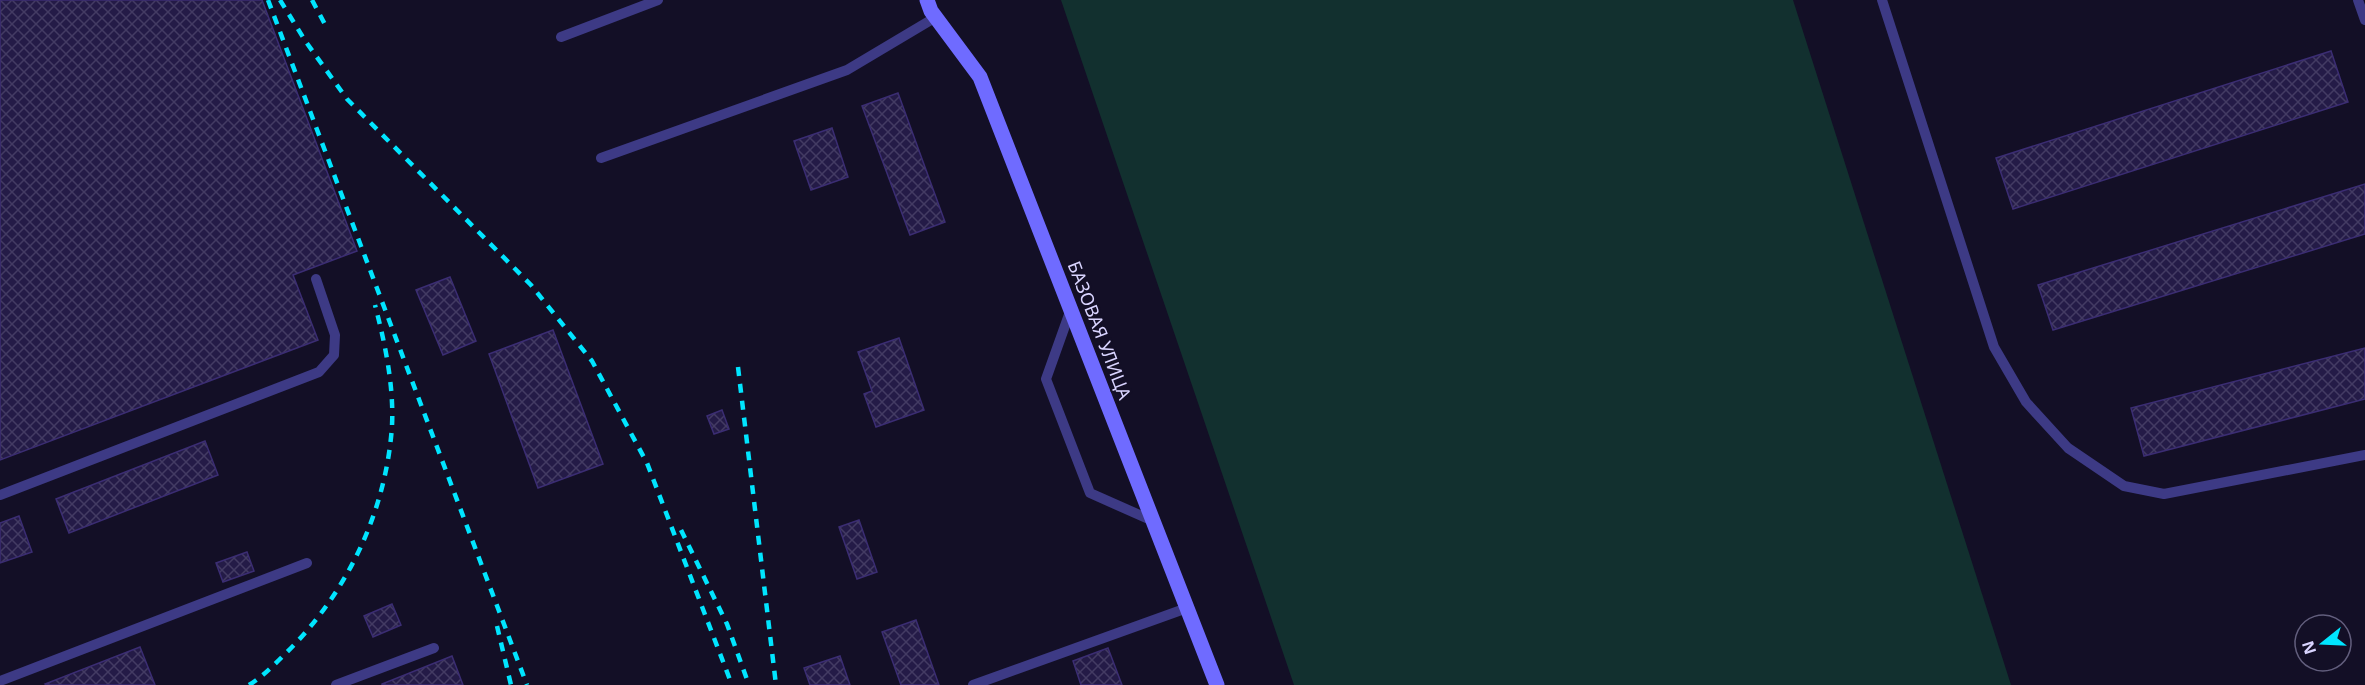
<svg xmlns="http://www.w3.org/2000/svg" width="2365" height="685" font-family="'Noto Sans',sans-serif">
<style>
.garden{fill:#12302f}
.building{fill:url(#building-cross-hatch);stroke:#3b2d73;stroke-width:1.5}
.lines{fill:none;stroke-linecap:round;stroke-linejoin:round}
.lane{stroke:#3d3a85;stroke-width:10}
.secondary{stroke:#6f6bff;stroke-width:15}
.rail{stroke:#00e5ff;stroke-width:4.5;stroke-dasharray:9 8;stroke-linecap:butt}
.labels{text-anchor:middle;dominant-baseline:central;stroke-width:4.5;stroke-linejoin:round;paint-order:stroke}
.street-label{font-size:18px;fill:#d9d4ff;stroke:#130f26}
</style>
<defs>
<pattern id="building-cross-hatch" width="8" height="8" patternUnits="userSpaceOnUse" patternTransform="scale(1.5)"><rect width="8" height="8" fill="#241b47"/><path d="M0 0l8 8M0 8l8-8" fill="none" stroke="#433b63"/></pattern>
</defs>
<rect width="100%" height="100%" fill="#130f26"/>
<!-- garden -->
<path class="garden" d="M1061,0H1793L2011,685H1294Z"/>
<!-- building -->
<g class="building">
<path d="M0,0H262L357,251L293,275L318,340L0,460Z"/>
<path d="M2331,51L2348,102L2013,209L1996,158Z"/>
<path d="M898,93L945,222L910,235L862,106Z"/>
<path d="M832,128L848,177L811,190L794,141Z"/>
<path d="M2365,184V234L2053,330L2038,285Z"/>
<path d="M450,277L476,341L443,355L416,290Z"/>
<path d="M553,330L603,464L538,488L489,354Z"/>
<path d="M899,338L924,410L876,427L864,394L872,391L858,352Z"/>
<path d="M2365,348V399L2144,456L2131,408Z"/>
<path d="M722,410L729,429L714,434L707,416Z"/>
<path d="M205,441L218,475L69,533L56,499Z"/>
<path d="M19,516L32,552L0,563V523Z"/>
<path d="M859,520L877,572L857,579L839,527Z"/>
<path d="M247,552L254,571L223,582L216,563Z"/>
<path d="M392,604L401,625L373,637L364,616Z"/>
<path d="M916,620L939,685H901L882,632Z"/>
<path d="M140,647L155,685H46L45,684Z"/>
<path d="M1108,648L1122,685H1081L1073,661Z"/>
<path d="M452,656L463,685H382V684Z"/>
<path d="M840,656L850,685H810L804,668Z"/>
</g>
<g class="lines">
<!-- lane -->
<g class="lane">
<path d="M1882,0L1994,347L2026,402L2068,448L2124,486L2164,494L2365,455"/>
<path d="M2358,0L2365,20"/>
<path d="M561,37L658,0"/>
<path d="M601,158L847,70L936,17"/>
<path d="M1071,309L1046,379L1090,493L1153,521"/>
<path d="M0,495L319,372L334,355L335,335L316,279"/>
<path d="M0,681L307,563"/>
<path d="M336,685L434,648"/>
<path d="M973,685L1187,608"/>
</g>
<!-- secondary -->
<path class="secondary" d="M927,0L931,11L980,77L1217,685"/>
<!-- rail -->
<g class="rail">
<path d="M268,0L527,685"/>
<path d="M280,0L306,42L347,99L531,285L592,361L647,463L732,685"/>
<path d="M312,0L328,30"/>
<path d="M738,367L776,685"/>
<path d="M681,530L727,624L749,685"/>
<path d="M497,626L511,685"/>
<path d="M249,685C262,677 273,666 284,655C346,595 386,513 392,426C394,386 385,343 375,305"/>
</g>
</g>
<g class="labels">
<!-- street labels -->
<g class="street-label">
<text transform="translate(1100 330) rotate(69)">БАЗОВАЯ УЛИЦА</text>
</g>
</g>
<!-- north arrow -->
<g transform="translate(2323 643) rotate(252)"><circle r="28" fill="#130f26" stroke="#625e7d" stroke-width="1.5"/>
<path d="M0-4.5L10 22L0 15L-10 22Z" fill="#00e5ff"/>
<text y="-9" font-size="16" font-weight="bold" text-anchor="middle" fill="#d9d4ff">N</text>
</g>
</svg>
